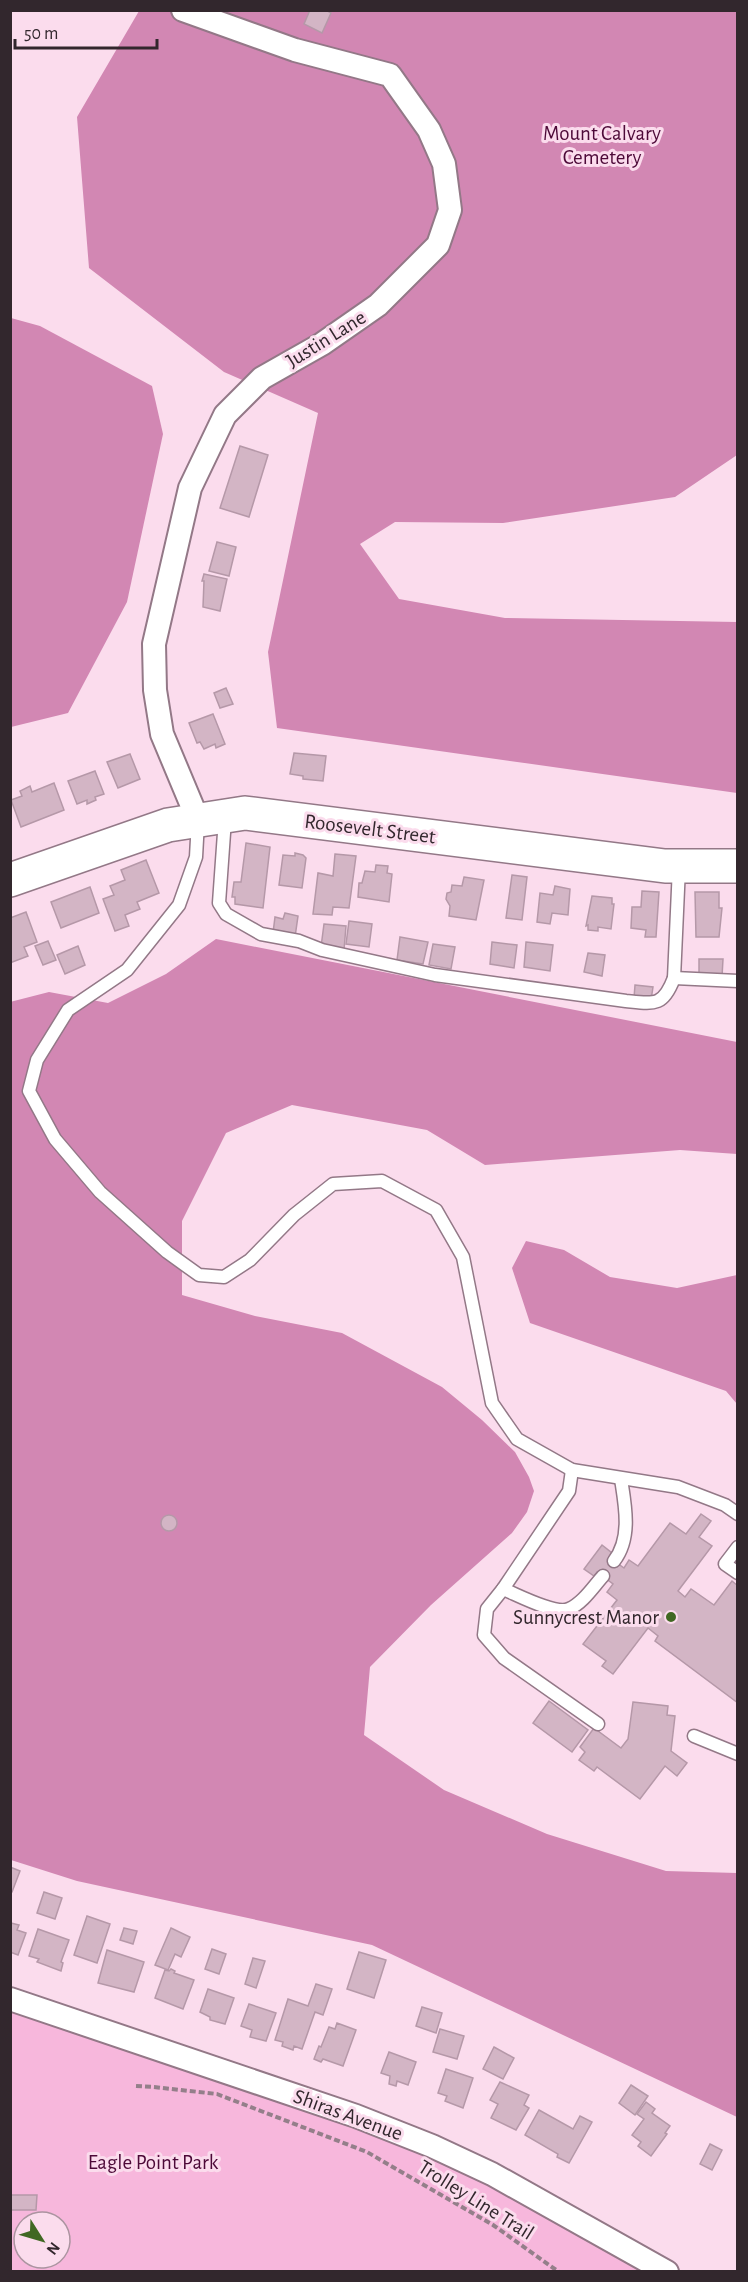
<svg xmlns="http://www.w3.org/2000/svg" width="748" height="2282" font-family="'Alegreya Sans',sans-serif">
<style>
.green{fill:#f7b7dc;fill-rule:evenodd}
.forest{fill:#d287b3}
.building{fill:#d3b5c5;stroke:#b598a8;stroke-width:1.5}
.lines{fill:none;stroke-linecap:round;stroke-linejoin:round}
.lane-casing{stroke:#937887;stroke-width:15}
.street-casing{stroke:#937887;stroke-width:26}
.secondary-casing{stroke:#937887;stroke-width:36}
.path{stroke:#947f8a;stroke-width:4;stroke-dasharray:6 3;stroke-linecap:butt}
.lane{stroke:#fff;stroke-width:12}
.street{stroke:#fff;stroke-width:22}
.secondary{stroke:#fff;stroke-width:33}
.poi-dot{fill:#406823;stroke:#fbdced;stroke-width:2}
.labels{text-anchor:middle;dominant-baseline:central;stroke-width:6;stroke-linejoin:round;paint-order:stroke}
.park-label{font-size:21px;fill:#4d0938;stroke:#fbdced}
.street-label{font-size:21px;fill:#32272d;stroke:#fbdced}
.poi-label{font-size:21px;fill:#32272d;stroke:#fbdced;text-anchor:end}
</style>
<rect width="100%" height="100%" fill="#fbdced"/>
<!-- green -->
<path class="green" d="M11,1999L355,2116L667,2272H11ZM24,2222H60V2258H24Z"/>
<!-- forest -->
<g class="forest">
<path d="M468,10L737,11V455L675,497L503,523L395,522L360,544L399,599L505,618L737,622V793L277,728L268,652L318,413L224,372L89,268L77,117L139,11Z"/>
<path d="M11,318L40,326L152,386L163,434L127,602L68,713L11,727Z"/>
<path d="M216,939L737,1042V1154L680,1150L485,1165L427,1130L292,1105L226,1133L182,1221V1295L255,1316L342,1333L442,1387L482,1420L515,1452L529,1477L534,1491L527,1512L512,1533L431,1605L370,1667L364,1735L444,1790L547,1834L666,1871L737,1873V2117L372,1945L77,1881L11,1860L10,1002L49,992L108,1003L166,974Z"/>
<path d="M526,1241L564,1250L610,1277L677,1288L737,1275V1404L726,1391L530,1323L512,1268Z"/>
</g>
<!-- building -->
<g class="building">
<path d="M310,10H326L331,13L322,33L304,24Z"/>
<path d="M240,446L268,455L249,517L220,508Z"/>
<path d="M217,542L236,547L229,576L209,571Z"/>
<path d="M204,574L227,579L220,611L203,607L204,581H202Z"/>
<path d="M226,688L233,704L220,708L214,693Z"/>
<path d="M213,714L225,744L216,748L215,744L204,749L200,742L197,743L189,723Z"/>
<path d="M294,753L326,756L323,781L303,779V776L290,774Z"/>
<path d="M130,754L140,779L118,788L107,762Z"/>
<path d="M95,771L104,794L95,797L96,800L87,804V800L77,804L68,781Z"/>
<path d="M54,783L64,810L21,827L11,800L22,796L20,791L30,786L32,792Z"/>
<path d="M246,843L270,847L263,908L235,904V897H232L234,882H241Z"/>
<path d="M295,853L303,855L306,858L302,888L279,885L283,855L295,856Z"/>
<path d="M335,854L356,856L349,908L333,907L332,915L313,914L318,873L333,876Z"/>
<path d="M146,860L159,893L137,902L140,909L125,915L129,926L115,931L103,899L114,895L110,886L125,880L121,870Z"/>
<path d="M376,865L388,866L387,873L392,874L389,902L358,897L359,883H362L365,871L375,872Z"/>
<path d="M512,875L527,877L522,920L506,918Z"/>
<path d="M464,877L484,880L476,920L449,916L450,906L446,899L447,893L451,892L452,885L462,886Z"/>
<path d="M555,886L570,889L568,915L552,913L550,924L537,922L540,893L553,895Z"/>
<path d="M90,887L99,913L61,928L51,902Z"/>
<path d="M642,891L659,892L656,937H645L646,930L631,928L632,907H641Z"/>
<path d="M695,892H719V908H722L719,937H696Z"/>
<path d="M592,896L612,898V904H614L611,929L598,927V931L588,930V925L586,926Z"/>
<path d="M26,912L37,942L24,947L28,956L10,963V918Z"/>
<path d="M285,913L298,916L295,937L273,933L275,917L283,919Z"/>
<path d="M349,921L372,924L369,947L346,944Z"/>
<path d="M324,924L346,926L344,950L321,947Z"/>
<path d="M400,937L428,942L423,964L397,960Z"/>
<path d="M48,941L56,960L43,965L35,946Z"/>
<path d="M492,942L517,945L514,968L490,964Z"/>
<path d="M526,942L553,945L550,971L524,967Z"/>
<path d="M433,944L455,947L451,969L429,965Z"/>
<path d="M78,946L85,965L65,974L57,955Z"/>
<path d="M588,953L605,955L602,976L584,972Z"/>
<path d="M699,959H723L722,977L699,976Z"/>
<path d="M635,985L653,987L651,1000L634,998Z"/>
<path d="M701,1514L711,1521L699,1537L712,1546L678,1591L685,1597L691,1589L714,1605L732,1581L738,1586V1703L655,1641L658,1636L648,1628L613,1674L602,1666L606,1661L583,1644L617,1600L607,1592L613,1584L597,1572L594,1576L584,1569L602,1545L612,1553L609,1557L624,1568L629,1560L638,1566L670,1523L686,1534Z"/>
<circle cx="169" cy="1523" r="8"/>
<path d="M549,1701L588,1730L572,1752L533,1723Z"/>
<path d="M633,1702L668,1706L667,1715L675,1716L671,1751L687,1763L677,1776L665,1766L640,1799L597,1767L594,1771L579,1760L585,1752L580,1747L594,1728L621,1748L628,1739Z"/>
<path d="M10,1867L20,1871L12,1892H10Z"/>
<path d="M44,1892L62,1898L55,1919L37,1913Z"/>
<path d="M87,1916L110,1924L97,1963L74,1955Z"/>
<path d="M11,1923L19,1925L17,1930L26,1933L18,1955L10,1952Z"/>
<path d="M124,1928L137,1931L133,1944L120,1940Z"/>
<path d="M171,1928L190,1937L181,1957L175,1954L168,1970L155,1965Z"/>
<path d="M38,1929L69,1940L61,1962L63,1963L61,1971L37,1962L39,1959L29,1956Z"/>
<path d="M212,1949L226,1954L219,1974L205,1969Z"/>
<path d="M107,1950L144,1962L134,1992L98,1983Z"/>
<path d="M359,1952L386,1960L374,1998L347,1989Z"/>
<path d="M253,1958L265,1961L256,1988L245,1984Z"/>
<path d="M171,1969L175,1971L174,1973L194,1980L183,2009L155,1998L165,1970L169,1971Z"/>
<path d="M316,1984L332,1989L323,2015L315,2012L302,2049L294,2046L293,2050L282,2046L283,2042L275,2040L288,1999L308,2006Z"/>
<path d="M208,1989L234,1998L225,2024L210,2020V2017L200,2012Z"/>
<path d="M249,2004L276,2013L266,2041L250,2037L252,2030L241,2026Z"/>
<path d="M422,2007L442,2013L436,2033L416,2026Z"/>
<path d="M337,2023L356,2030L343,2066L323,2059L321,2062L314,2059L319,2046L321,2047L329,2027L335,2029Z"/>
<path d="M440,2029L464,2036L457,2059L433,2052Z"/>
<path d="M494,2047L514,2058L503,2079L483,2069Z"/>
<path d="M389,2052L416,2062L408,2085L397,2081L396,2086L389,2084L390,2076L381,2073Z"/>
<path d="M446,2069L473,2078L463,2108L445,2101L447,2096L438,2093Z"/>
<path d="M500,2082L529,2095L524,2105L529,2108L516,2130L491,2118L498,2104L490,2100Z"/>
<path d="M631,2085L648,2096L635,2115L619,2103Z"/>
<path d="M646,2102L655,2109L652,2113L670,2126L665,2133L667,2134L651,2156L638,2146L641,2142L632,2135L644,2119L637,2114Z"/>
<path d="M539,2110L573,2129L580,2116L592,2122L569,2163L557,2157L558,2154L525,2135Z"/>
<path d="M710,2144L722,2150L712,2170L700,2164Z"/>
<path d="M10,2195H37L36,2210H10Z"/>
</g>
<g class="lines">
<!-- lane casing -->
<g class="lane-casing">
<g id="lane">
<path d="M225,819L219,903L226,914L261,934L299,941L322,950L435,975L626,1001C654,1004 663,1007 674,978L738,981"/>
<path d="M198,821L196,857L179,905L127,970L68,1010L37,1060L29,1091L55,1139L100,1192L167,1252L199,1275L224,1277L250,1260L294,1215L333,1184L382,1181L436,1210L463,1257L492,1403L517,1439L572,1470L678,1487L725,1505L738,1514"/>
<path d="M674,978L679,867"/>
<path d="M572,1470L569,1491L503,1589L487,1609L484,1635L504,1658L598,1724"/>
<path d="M738,1547L725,1564L738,1573"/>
<path d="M614,1561C632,1538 625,1505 621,1479"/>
<path d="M503,1589C518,1595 555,1615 569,1609C583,1603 593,1587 603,1576"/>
<path d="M694,1736L738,1754"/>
</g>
</g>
<!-- street casing -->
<g class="street-casing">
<g id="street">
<path d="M183,10L295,50L390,75L429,130L444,164L450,210L438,245L378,305L322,344L262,378L225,415L190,488L154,644L155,690L162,734L198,820"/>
<path d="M10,1999L356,2116L432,2146L492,2174L667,2272"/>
</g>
</g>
<!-- secondary casing -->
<g class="secondary-casing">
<path id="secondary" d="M10,880L168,825L245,813L665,866H738"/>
</g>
<!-- path -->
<path class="path" d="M136,2086L154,2087L217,2094L367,2152L493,2225L559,2272"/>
<!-- lane -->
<use href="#lane" class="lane"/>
<!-- street -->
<use href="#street" class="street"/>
<!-- secondary -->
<use href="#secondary" class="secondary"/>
</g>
<!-- markers -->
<circle class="poi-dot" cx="671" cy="1617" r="6"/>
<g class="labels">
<!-- park labels -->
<g class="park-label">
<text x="602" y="133">Mount Calvary<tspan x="602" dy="24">Cemetery</tspan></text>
<text x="153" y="2162">Eagle Point Park</text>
</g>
<!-- street labels -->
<g class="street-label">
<text transform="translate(326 339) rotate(-32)">Justin Lane</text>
<text transform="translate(370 829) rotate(7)">Roosevelt Street</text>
<text transform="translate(348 2115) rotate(20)">Shiras Avenue</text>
<text transform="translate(476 2200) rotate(32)">Trolley Line Trail</text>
</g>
<!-- poi labels -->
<g class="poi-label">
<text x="659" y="1617">Sunnycrest Manor</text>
</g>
</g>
<!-- border -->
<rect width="748" height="2282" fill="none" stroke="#32272d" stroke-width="24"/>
<!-- north arrow -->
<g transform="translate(42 2240) rotate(127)"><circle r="28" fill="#fbdced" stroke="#ab94a0" stroke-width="1.5"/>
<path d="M0-4.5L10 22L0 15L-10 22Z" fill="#406823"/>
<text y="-9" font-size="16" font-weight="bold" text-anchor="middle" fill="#32272d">N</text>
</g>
<!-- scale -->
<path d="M15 39v9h142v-9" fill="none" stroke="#32272d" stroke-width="3"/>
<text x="24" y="39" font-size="18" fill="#32272d" stroke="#fbdced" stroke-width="4.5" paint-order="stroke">50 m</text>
</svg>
